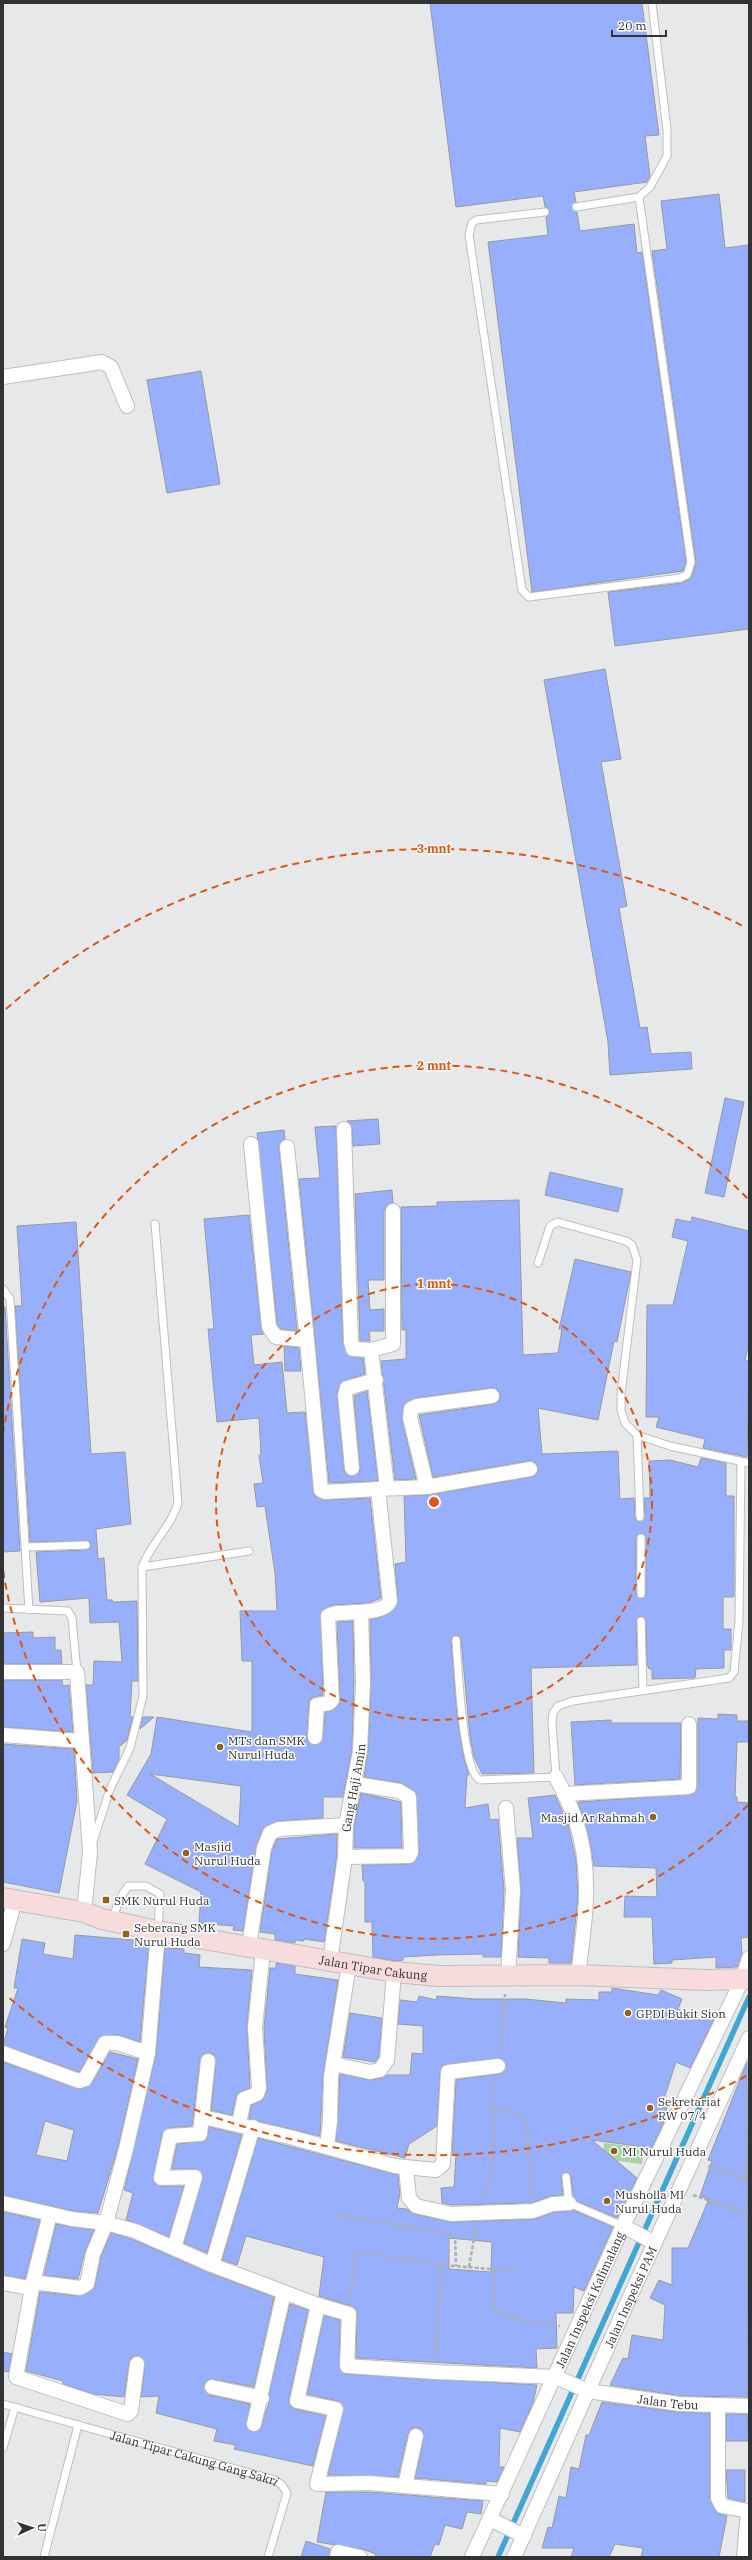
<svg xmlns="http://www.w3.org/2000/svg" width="752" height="2560" font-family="'IBM Plex Serif',serif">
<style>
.green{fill:#a5d5a4}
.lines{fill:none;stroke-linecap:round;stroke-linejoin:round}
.stream{stroke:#40a7d5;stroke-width:5.5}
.building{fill:#97affd;stroke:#999a9c;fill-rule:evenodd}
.lane-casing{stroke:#bdbec0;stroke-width:9}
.street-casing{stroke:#bdbec0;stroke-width:16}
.secondary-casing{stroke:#bdbec0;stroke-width:22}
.path{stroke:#aeafb0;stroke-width:2.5;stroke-dasharray:4 2;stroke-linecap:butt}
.lane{stroke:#fff;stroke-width:7}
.street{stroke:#fff;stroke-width:14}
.secondary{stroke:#f8dcdd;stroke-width:20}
.ring{fill:none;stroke:#df570e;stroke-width:2;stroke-dasharray:7 5}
.poi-dot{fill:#966217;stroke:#fff;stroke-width:1.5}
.labels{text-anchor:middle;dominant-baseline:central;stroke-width:3;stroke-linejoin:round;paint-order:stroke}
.poi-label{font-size:12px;fill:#323334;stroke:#fff;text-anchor:start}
.street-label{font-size:12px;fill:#323334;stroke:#fff}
.centre{fill:#df570e;stroke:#fff;stroke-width:2}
.ring-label{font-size:12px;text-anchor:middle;font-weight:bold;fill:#df570e;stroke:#fff;stroke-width:3;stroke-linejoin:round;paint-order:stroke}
</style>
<rect width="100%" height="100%" fill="#e7e8ea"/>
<!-- green -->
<path class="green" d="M604,2143L644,2148L642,2164L602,2159Z"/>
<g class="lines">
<!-- stream -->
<path class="stream" d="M498,2557L749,1997"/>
</g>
<!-- building -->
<g class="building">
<path d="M430,3H642L659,135L645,136L650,176L647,182L574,192L576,202L571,207L577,212L580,231L634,224L637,253L642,252L686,562L683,571L532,592L488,242L548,235L546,217L550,211L545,207L543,196L456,207Z"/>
<path d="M719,194L725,248L749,245V629L615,646L608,592L682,583L691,578L696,563L652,251L667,249L661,201Z"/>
<path d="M201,371L220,484L167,493L147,380Z"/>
<path d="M605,669L621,759L601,762L627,906L619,908L640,1028L647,1027L651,1054L691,1052L692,1069L610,1075L608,1042L544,680Z"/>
<path d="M725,1098L744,1102L724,1197L705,1193Z"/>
<path d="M378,1119L380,1144L353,1146L352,1128L347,1121Z"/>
<path d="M336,1126L343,1342L348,1356L363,1358L365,1374L341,1382L337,1393L344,1469L345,1473L352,1476L360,1471L354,1396L367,1391L378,1481L329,1483L299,1179L320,1178L315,1127Z"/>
<path d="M284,1130L285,1139L279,1143V1148L297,1331L281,1329L277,1324L257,1133Z"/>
<path d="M550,1172L623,1189L618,1212L545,1195Z"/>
<path d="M392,1190L393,1203L386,1206L384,1211V1280H368L370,1310L384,1309V1331H369L370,1341H360L355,1194Z"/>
<path d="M519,1200L523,1355L558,1353L562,1329H559L575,1259L631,1272L617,1342L614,1341L598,1420L538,1408L542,1454L618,1451L620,1499L634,1498L635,1518L640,1522L645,1517L644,1498H650L649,1461L670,1460L698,1467L701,1458L726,1463V1496H734V1597H723V1629H731V1650H724V1668L696,1669L695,1678L652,1679V1669H649L647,1664L646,1620L640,1616L636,1621L637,1665L531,1668L534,1773L482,1774L474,1757L470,1737L461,1639L458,1635L453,1636L451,1640L457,1716L464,1759L469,1775H467L465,1808L488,1804L490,1820L498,1819L504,1890L501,1957H483V1954L437,1955L403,1957V1960L395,1961L373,1957L372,1922H365V1881H363L362,1865L410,1864L416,1860L419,1852L416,1792L401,1783L364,1777L368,1751L371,1682L370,1620L389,1614L398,1603L395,1564L406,1562L404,1496L428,1495L531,1477L536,1475L538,1468L536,1463L529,1461L433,1477L419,1415L494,1404L500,1400V1394L496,1388H491L416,1398L404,1404L402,1420L416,1479L395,1480L381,1361L406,1359V1330H402L401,1207L437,1206V1202ZM641,1533L646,1538V1594L641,1599L636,1594V1538Z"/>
<path d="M249,1215L261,1328L264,1334L251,1335L254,1365L282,1362L287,1413L305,1412L314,1495L325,1500L370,1498L381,1598L369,1603L332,1605L321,1612L323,1695L312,1698L309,1701L307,1736L308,1741L314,1745L319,1744L323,1738L325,1712L335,1709L340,1703L337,1622L353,1621L354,1682L352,1750L343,1797H323V1818L278,1821L262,1829L256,1847L243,1931L233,1930L234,1926L199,1923L201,1892L145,1864L167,1819L127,1795L151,1754L157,1717L252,1732V1661H242L240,1611H277L275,1573L265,1506L257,1507L254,1484L263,1483L259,1455H261L259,1418L217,1422L208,1329H214L204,1219ZM150,1774L241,1786L239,1827Z"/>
<path d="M692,1217L749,1231V1343L745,1360L749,1361L747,1457L703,1448L705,1439L656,1427L659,1417H646L647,1305H673L688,1241L672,1237L676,1219L691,1222Z"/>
<path d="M76,1222L91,1454L125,1452L131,1524L96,1529L98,1559L104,1558L107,1600H112L113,1602L137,1601L138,1681H132L130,1717H133L127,1740L119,1747V1759L113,1772L93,1773L86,1685H93L94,1661L122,1662L119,1622L90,1623L89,1598L40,1602L36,1552L87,1550L91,1547L89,1541L30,1542L15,1306H22L17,1226Z"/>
<path d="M3,1307H5L20,1551L3,1552Z"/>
<path d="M284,1346L299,1348L301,1371H285Z"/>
<path d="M33,1632V1638L55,1637V1650H61L62,1664H3V1633Z"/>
<path d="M3,1680H62L63,1686L69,1685L73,1732L3,1727Z"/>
<path d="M718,1714L737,1715V1721H749V1742H737L735,1797H737V1802L749,1803V1937L741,1938L742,1954L737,1967L716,1968V1957L672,1960V1963L654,1964L652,1917H624L625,1896L657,1897L656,1868L594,1866L589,1838L578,1802L693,1794L698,1787V1718L718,1719Z"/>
<path d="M143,1717H154L140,1729Z"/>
<path d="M611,1720V1723H681L680,1779L575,1785L571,1722Z"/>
<path d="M3,1744L74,1749L77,1801L59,1893L3,1882Z"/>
<path d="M361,1793L401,1802L402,1848H354V1826Z"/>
<path d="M555,1795L568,1824L576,1860L578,1897L571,1963H549V1958L518,1957L521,1890L517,1838H533L528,1798Z"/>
<path d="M337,1834V1855L324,1942L304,1939V1941L295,1940V1943L275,1940V1934L260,1932L272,1850L277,1839Z"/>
<path d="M75,1935L134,1940L135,1938L149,1941L140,2042L117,2035L101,2036L79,2072L3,2045L8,2028L5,2027L18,1988H14L22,1939L45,1943L43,1954L73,1959Z"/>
<path d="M165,1948L184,1949V1953L200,1955L199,1967L252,1970L247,2026L250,2088L237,2094L232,2115L211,2110L216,2062L213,2054L204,2053L200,2060L192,2126L169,2128L162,2134L153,2182L161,2186H184L169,2237L126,2220L133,2193L124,2190L156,2055Z"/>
<path d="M276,1963L295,1966V1974L338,1980L323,2075L320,2136L249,2119L251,2105L263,2100L267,2090L264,2027L270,1968H276Z"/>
<path d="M612,1988L658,1995L661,1990L682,1999L678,2009L702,2021L707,2011L716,2015L690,2068L676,2062L662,2105L667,2107L663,2124L652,2148L592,2140L637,2178L617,2218L577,2201L573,2196L571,2176L566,2172L561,2177L563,2195L550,2196L531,2203L452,2205L442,2203L441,2188L454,2187L456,2154L452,2155L456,2080L503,2073L506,2065L501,2058L443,2065L440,2072L437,2126L409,2144L405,2158L336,2141L340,2074L369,2080L382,2078L387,2075H410L412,2053L423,2054V2026L398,2024L400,2000L417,2002L419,1996L436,2000L437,1996L476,1999H525L566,2003V1999L599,2000V1992H612Z"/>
<path d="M350,2013L382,2018L379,2057L375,2062L343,2057Z"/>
<path d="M110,2052L138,2059L118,2147L98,2213L73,2211L3,2195V2062L81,2089L92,2083ZM45,2121L74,2130L67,2161L36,2155Z"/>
<path d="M747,2062L748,2397L681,2396L610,2385L623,2358L628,2359L632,2335L663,2340L665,2305L650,2298L659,2280L672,2285V2248H688L709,2199L700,2196L712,2161L708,2160Z"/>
<path d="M209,2127L242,2135L207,2253L184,2243L203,2175L195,2169H172L177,2144L204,2141L207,2138Z"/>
<path d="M258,2138L398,2175L400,2194L397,2208L407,2209L414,2214L451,2222L534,2219L555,2212L573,2210L613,2227L584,2291L574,2287L573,2313H556L557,2348L536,2349L537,2368L356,2358L357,2310L351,2306L319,2296L324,2257L246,2236L237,2265L222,2260ZM449,2238L492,2242L491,2272L449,2269Z"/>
<path d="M3,2212L40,2220L25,2279L3,2275Z"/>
<path d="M56,2224L94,2230L85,2251L78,2279L44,2275Z"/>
<path d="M111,2233L132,2239L209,2273L274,2297L254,2387L213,2379L206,2381L204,2386V2390L210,2395L250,2404L246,2426L252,2432L260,2429L270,2400L269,2394L290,2304L308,2310L289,2400L291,2407L295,2409L326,2416L313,2466L234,2449L236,2445L214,2441L217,2429L156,2413L159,2396L141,2397L145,2365L142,2358L138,2356H133L129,2363L124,2397L93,2394L63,2384V2381L26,2371L40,2292L79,2296L91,2291L95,2286L101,2256Z"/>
<path d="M324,2316L340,2320L339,2366L340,2370L346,2374L537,2385L533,2403L520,2432L500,2428L499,2467H504L497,2482L486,2481V2484L415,2478L424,2437L422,2430L417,2428H413L408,2434L398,2477L328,2475L344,2407L338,2401L307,2394Z"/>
<path d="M3,2352L12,2354L8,2372L3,2371Z"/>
<path d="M602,2402L679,2412L710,2413V2498L717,2513L727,2516L719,2557H641L643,2548L615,2544L609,2557H571L574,2548H542L548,2527L552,2528L559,2496L566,2498L571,2467L579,2469L586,2435H589Z"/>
<path d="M726,2414H747L749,2441H726Z"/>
<path d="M726,2470H745V2502L728,2498Z"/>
<path d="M326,2492H369L483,2501L481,2514L467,2512L462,2529L445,2525L439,2545L435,2544L430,2557H375L376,2554L362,2549L317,2542Z"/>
<path d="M306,2541L330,2549L329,2557H301Z"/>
</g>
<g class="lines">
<!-- lane casing -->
<g class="lane-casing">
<g id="lane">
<path d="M576,207L639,197"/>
<path d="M545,212L476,220L472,223L469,235L522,590L529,597L680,578L687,575L691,562L639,197L650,187L667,156V130L652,3"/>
<path d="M538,1263L550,1226L558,1222L626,1241L632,1245L637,1260L621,1394V1410L625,1423L637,1435L670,1446L749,1463"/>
<path d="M3,1289L10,1299L29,1610"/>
<path d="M637,1435L640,1517"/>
<path d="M26,1547L86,1545"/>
<path d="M142,1567L249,1551"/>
<path d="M641,1594V1538"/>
<path d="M3,1608L68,1611L72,1618L77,1672"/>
<path d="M641,1621L643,1690"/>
<path d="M456,1640C458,1663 462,1772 480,1780L556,1777L552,1722L553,1713L558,1706L573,1701L729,1678L734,1672L739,1621L741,1462"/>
<path d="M93,1842L110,1789L130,1748L143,1696L142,1567C151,1543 171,1527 178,1503L155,1224"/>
<path d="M112,1921L119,1900L128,1886H146L160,1894L158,1930"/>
<path d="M566,2177L569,2203L623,2226"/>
<path id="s1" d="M3,2404L275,2480L282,2485L287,2493L268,2557"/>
<path d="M3,2448L15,2407"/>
<path d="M44,2557L78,2425"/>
</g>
</g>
<!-- street casing -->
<g class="street-casing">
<g id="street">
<path d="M3,377L102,362L111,367L127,406"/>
<path d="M344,1129L351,1342L353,1349L371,1350L387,1488"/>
<path d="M251,1144L269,1327L276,1337L307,1340L287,1147"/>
<path d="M307,1340L321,1490L325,1492L378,1489"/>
<path d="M371,1350L393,1344V1211"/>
<path d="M352,1468L345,1395L347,1388L376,1380"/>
<path d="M427,1487L410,1418L411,1409L417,1406L492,1396"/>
<path d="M3,1672H77L90,1852L84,1912"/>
<path d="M3,1735L81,1741"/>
<path d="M315,1737L317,1705L329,1703L332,1700L328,1616C340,1608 382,1618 390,1601L378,1489L427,1487L530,1469"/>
<path d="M556,1777C563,1791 571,1806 576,1821C593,1872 585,1923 578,1975"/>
<path d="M564,1794L689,1787V1724"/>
<path d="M506,1808L513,1890L508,1977"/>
<path d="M345,1857L409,1856L411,1852L409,1797L399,1791L356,1784"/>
<path d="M3,1944L15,1900"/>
<path d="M249,1946L264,1848L270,1833L279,1829L346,1825"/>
<path id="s2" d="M330,1961L345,1857L346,1825L360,1751L363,1682L361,1613"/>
<path d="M3,2053L79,2081L85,2079L105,2043H117L148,2053"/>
<path d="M333,2064L370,2072L380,2070L387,2060L394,1972"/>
<path d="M203,2117L290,2137L395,2166L436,2170L443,2164L448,2072L498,2066"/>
<path d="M239,2124L244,2099L257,2094L259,2088L255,2027L263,1950"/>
<path d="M327,2147L330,2121L331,2076L349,1965"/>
<path d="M406,2168L409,2198L416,2206L451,2214L533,2211L553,2204L569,2203"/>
<path id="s3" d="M3,2203L72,2219L106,2223L135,2231L212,2265L318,2305L349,2314L347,2366L435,2372L556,2377L588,2391L680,2404L749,2406"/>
<path d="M50,2214L33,2282L16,2377L128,2414L131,2411L137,2364"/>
<path d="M623,2226L655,2243"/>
<path d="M174,2248L195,2177L161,2178L170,2136L200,2134L208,2061"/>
<path d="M212,2265L253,2127"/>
<path d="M3,2283L29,2288L33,2282L80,2288L87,2284L93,2254L106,2223L126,2149L148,2053L158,1931"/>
<path d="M318,2305L297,2401L336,2409L317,2484L369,2483L502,2494"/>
<path d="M212,2387L262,2398"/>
<path d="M718,2405V2498L722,2506L748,2511L744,2557"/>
<path d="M254,2424L284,2292"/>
<path d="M405,2486L416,2436"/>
<path d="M490,2519L524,2536"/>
<path d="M337,2557L338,2552L360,2557"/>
<path id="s4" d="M472,2557L623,2226L742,1980L749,1958"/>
<path id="s5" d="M514,2557L628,2301L749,2038"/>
</g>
</g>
<!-- secondary casing -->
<g class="secondary-casing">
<g id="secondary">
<path id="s6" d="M3,1898L84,1912L102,1919L158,1931L394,1972L439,1976L578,1975L706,1980L749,1979"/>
</g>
</g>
<!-- path -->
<g class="path">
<path d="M501,2051L505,1994"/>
<path d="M492,2109C531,2114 529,2119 527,2155C527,2162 531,2164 532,2170C533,2178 531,2187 531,2195"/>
<path d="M708,2166L749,2180"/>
<path d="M743,2179L749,2165"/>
<path d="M693,2195L749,2214"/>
<path d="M484,2196C492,2173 495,2153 494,2128C493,2112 489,2097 494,2081"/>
<path d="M336,2214L455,2235L456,2266"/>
<path d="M469,2267L476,2228"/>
<path d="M495,2269L494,2310C515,2323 537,2320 560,2326"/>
<path d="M350,2298L355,2257L358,2252L441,2265"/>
<path d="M436,2357L441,2265L516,2271"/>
</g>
<!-- lane -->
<use href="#lane" class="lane"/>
<!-- street -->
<use href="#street" class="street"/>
<!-- secondary -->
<use href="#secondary" class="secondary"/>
</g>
<!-- distance rings -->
<g class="ring">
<circle cx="434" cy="1502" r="218"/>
<path d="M748 1805A436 436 0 0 1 3 1570M3 1434A436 436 0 0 1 748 1199"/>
<path d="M746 2076A653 653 0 0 1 6 1995M6 1009A653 653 0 0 1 746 928"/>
</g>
<!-- markers -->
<g class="poi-dot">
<circle cx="220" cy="1747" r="4"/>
<circle cx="653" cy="1817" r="4"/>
<circle cx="186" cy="1853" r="4"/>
<rect x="102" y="1896" width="8" height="8" rx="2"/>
<rect x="122" y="1930" width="8" height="8" rx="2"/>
<circle cx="628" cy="2013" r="4"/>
<circle cx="650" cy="2108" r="4"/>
<circle cx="614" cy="2151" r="4"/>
<circle cx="607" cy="2201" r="4"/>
</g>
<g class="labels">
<!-- poi labels -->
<g class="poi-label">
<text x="228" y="1740">MTs dan SMK<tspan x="228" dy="14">Nurul Huda</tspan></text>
<text x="645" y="1817" text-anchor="end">Masjid Ar Rahmah</text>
<text x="194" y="1846">Masjid<tspan x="194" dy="14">Nurul Huda</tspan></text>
<text x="114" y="1900">SMK Nurul Huda</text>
<text x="134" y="1927">Seberang SMK<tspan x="134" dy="14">Nurul Huda</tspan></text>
<text x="636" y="2013">GPDI Bukit Sion</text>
<text x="658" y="2101">Sekretariat<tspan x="658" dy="14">RW 07/4</tspan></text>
<text x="622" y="2151">MI Nurul Huda</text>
<text x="615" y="2194">Musholla MI<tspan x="615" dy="14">Nurul Huda</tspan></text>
</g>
<!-- street labels -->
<g class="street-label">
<text stroke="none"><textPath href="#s2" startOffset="175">Gang Haji Amin</textPath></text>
<text stroke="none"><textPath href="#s6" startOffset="377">Jalan Tipar Cakung</textPath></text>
<text stroke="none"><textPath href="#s5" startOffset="285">Jalan Inspeksi PAM</textPath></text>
<text stroke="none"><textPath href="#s4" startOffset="283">Jalan Inspeksi Kalimalang</textPath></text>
<text stroke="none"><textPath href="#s3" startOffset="742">Jalan Tebu</textPath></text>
<text stroke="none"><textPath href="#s1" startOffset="199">Jalan Tipar Cakung Gang Sakri</textPath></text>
</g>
</g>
<circle cx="434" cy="1502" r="6" class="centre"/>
<g class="ring-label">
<text x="434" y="853">3 mnt</text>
<text x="434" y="1070">2 mnt</text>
<text x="434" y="1288">1 mnt</text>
</g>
<!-- border -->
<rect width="752" height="2560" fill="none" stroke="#323334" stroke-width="8"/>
<!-- north arrow -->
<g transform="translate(32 2528) rotate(87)" stroke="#ffffff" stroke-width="3" paint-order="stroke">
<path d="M0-3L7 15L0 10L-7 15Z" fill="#323334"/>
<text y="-6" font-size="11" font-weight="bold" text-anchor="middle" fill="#323334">U</text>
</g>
<!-- scale -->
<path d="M612 30v6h54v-6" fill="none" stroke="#323334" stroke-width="2"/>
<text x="618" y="30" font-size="12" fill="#323334" stroke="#ffffff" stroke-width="3" paint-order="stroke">20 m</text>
</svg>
